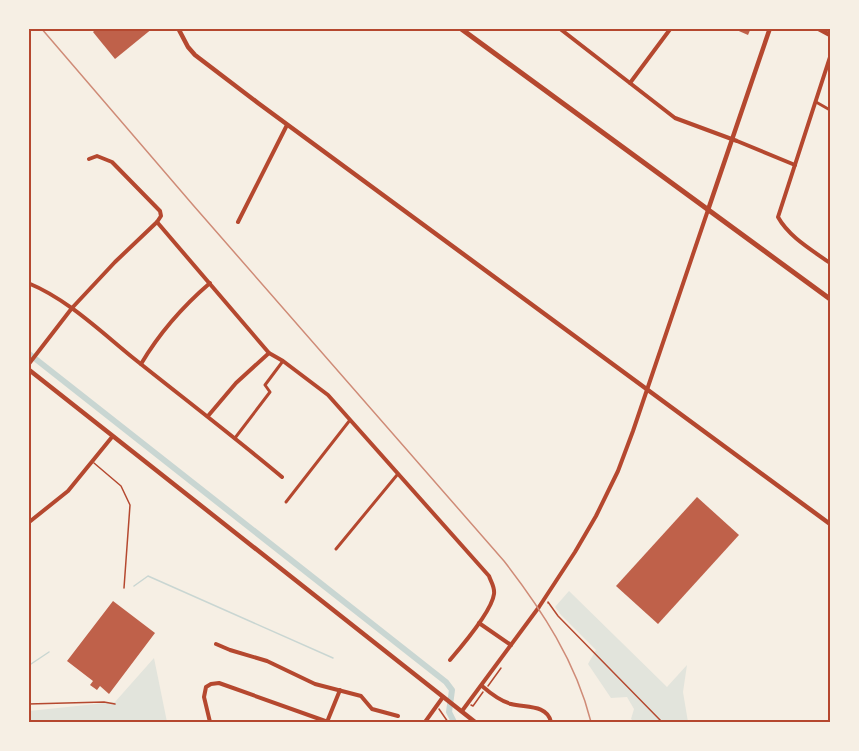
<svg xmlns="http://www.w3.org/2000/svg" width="859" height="751" font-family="Helvetica,sans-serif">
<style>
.green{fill:#e2e4dc}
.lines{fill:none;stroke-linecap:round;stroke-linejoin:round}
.stream{stroke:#c9d6d2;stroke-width:1.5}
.canal{stroke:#c9d6d2;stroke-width:6}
.building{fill:#bf614a}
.path{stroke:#b5482f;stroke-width:1.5}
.service{stroke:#b5482f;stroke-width:1.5}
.pedestrian{stroke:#b5482f;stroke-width:3}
.minor{stroke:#b5482f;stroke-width:4}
.tertiary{stroke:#b5482f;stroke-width:4.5}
.secondary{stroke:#b5482f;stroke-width:5}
.rail{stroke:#cf8b77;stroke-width:1.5}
.neatline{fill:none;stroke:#b5482f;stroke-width:2}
</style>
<rect width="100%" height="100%" fill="#f6efe4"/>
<!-- green -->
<g class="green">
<path d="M569,591L667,687L687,665L683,692L688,722H635L631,719L634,709L627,697L611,698L588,664L596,650L561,615L555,607Z"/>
<path d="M154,658L167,722H29V711L115,702Z"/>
</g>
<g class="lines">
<!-- stream -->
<g class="stream">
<path d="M134,586L148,576L333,658"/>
<path d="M28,666L49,652"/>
</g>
<!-- canal -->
<path class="canal" d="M28,353L446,682L452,690L449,712L454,722"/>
</g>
<!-- building -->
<g class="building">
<path d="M97,28H153L115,59L93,32Z"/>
<path d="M732,28H751L748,35Z"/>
<path d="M697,497L739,535L658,624L616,586Z"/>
<path d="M113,601L155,633L109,694L100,686L97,690L90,685L93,681L67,661Z"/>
</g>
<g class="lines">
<!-- path -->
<g class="path">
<path d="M548,603V602L558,616L662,722"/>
<path d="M488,686L501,668"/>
<path d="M28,704L104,702L115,704"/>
<path d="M471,705L473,706L483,692"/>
<path d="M439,709L448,722"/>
</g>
<!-- service -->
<path class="service" d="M94,463L121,486L130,505L124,588"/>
<!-- pedestrian -->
<g class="pedestrian">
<path d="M816,102L830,110"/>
<path d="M235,438L270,392L265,385L283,361"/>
<path d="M286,502L350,420"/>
<path d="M336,549L397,475"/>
</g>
<!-- minor -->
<g class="minor">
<path d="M559,28L675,118L737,141L795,165"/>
<path d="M830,57L778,217C789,237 812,250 830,263"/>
<path d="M630,83L671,28"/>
<path d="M157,222L269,353L283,361L328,395L489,576C491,582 495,587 494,594C492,611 462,646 450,660"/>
<path d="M238,222L287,125"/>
<path d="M28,283C67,299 99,330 132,357C182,397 233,436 282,477"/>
<path d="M141,364C160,332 182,307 210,283"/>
<path d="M28,365L72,308L115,262L157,222L161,216L160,211L112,162L97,156L89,159"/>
<path d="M208,416L236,383L269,353"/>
<path d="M28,523L68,491L112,437"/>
<path d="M479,623L511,645"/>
<path d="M216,644L230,650L267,661L315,684L361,696L372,709L398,716"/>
<path d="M482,686C490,693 500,701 511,704C525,708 547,704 551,722"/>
<path d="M462,711L539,607L575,552L596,516L618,471L633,431L708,210"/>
<path d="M210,722L204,697L206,687L211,684L219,683L328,722"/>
<path d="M327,722L340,690"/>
<path d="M425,722L443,697"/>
</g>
<!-- tertiary -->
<g class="tertiary">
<path d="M178,28L188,47L195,55L258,103L830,524"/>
<path d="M817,28L830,35"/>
<path d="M708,210L770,28"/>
<path d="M28,369L475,722"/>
</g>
<!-- secondary -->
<path class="secondary" d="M460,28L830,299"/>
<!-- rail -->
<path class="rail" d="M41,28L193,205L504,561C542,610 576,662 591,722"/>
</g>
<!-- border -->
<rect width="859" height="751" fill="none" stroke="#f6efe4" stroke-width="60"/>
<rect x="30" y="30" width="799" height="691" class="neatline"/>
</svg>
